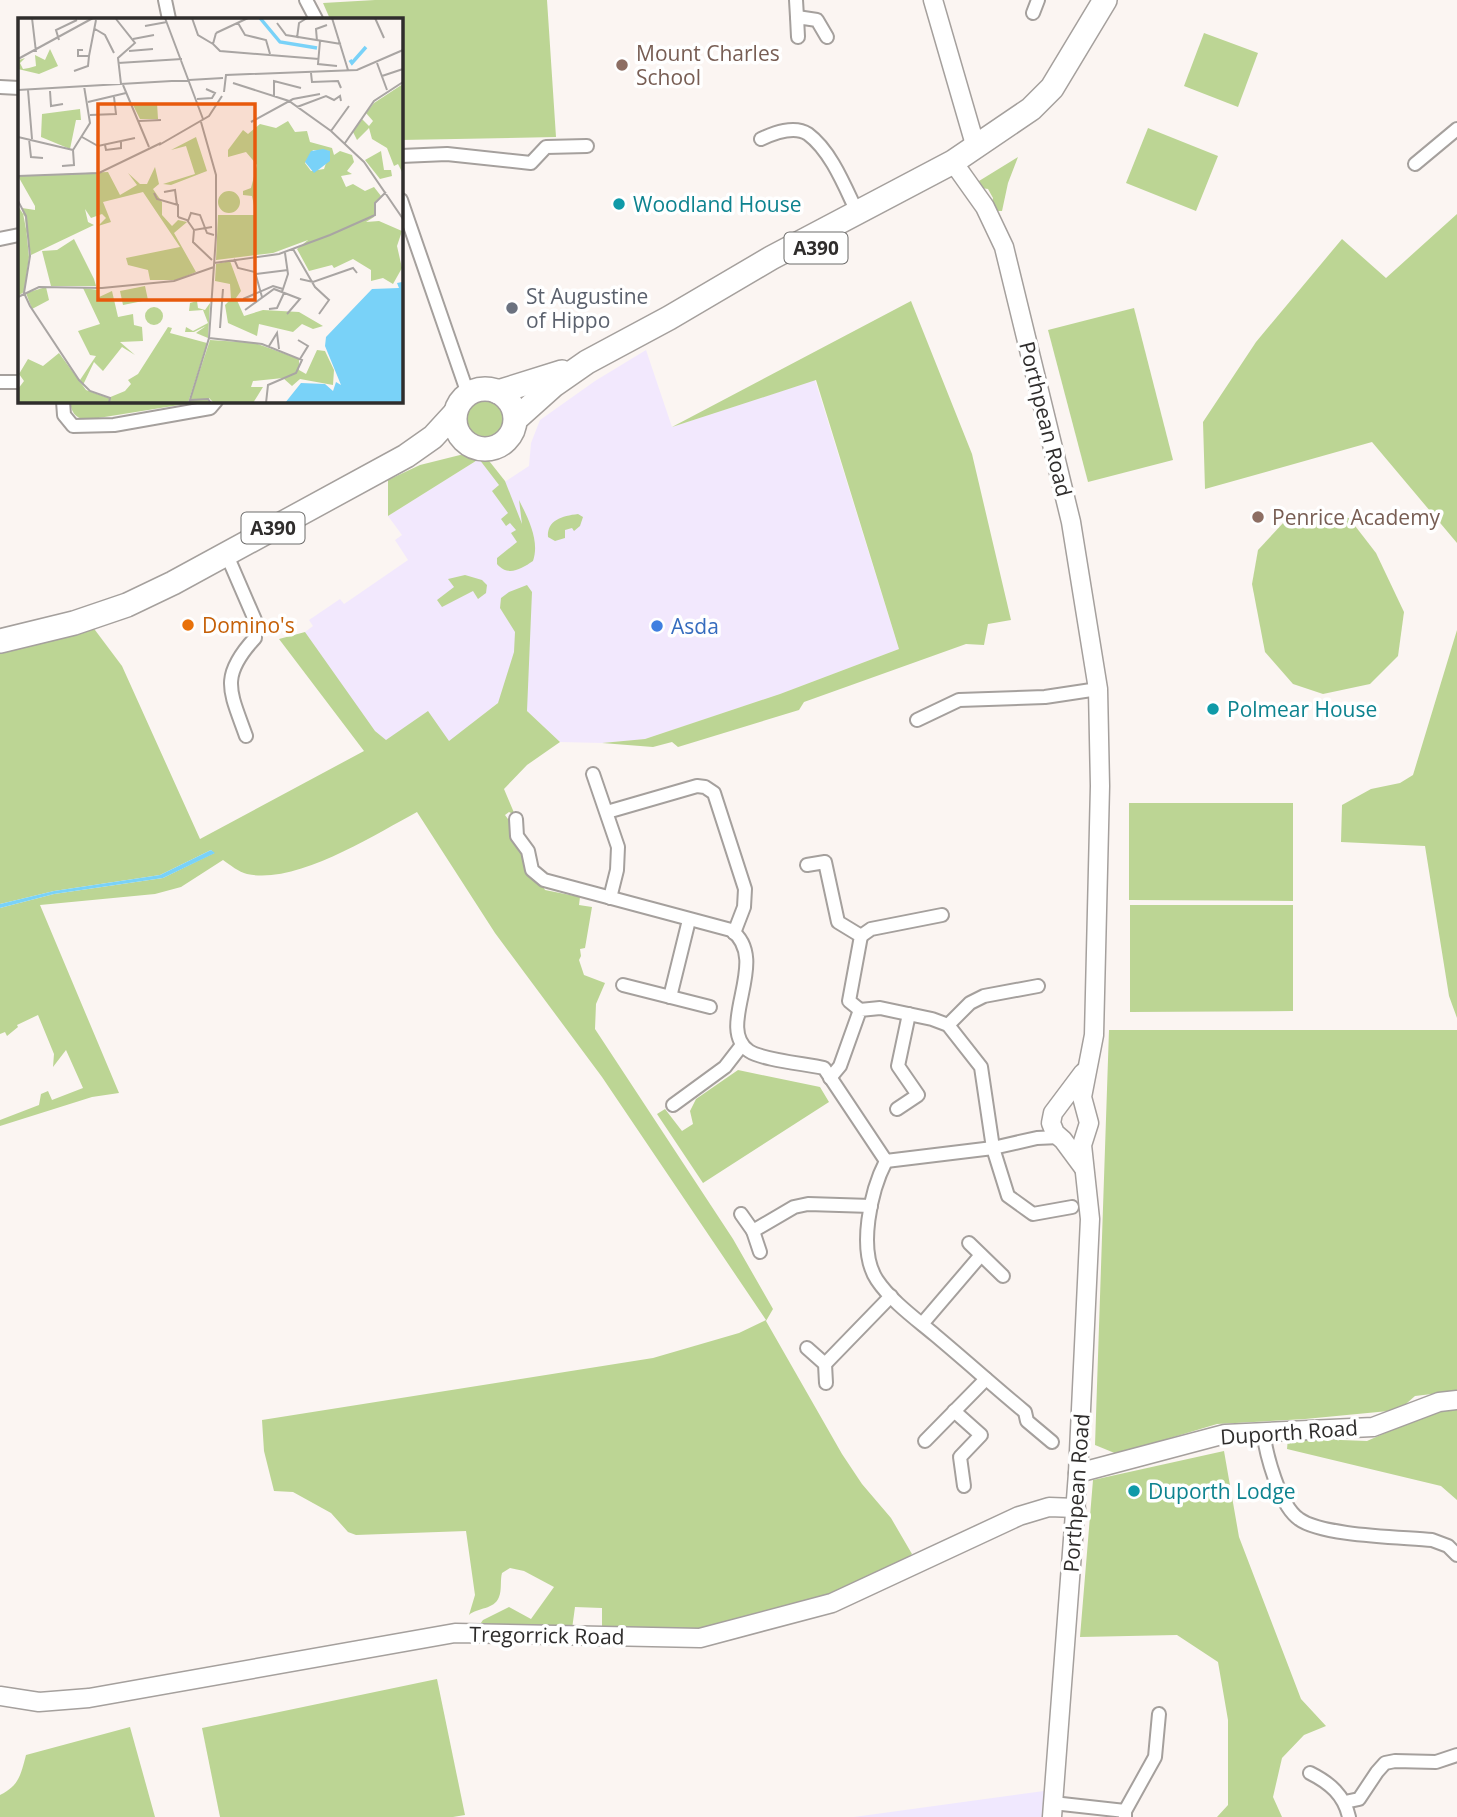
<svg xmlns="http://www.w3.org/2000/svg" width="1457" height="1817" font-family="'Open Sans',sans-serif">
<style>
.commercial{fill:#f2e8fd}
.medical{fill:#f0e8fe}
.green{fill:#bcd594}
.water{fill:#79d2f8}
.lines{fill:none;stroke-linecap:round;stroke-linejoin:round}
.street-casing{stroke:#a5a09d;stroke-width:16}
.secondary-casing{stroke:#a5a09d;stroke-width:21}
.highway-casing{stroke:#a5a09d;stroke-width:26}
.street{stroke:#fff;stroke-width:12}
.secondary{stroke:#fff;stroke-width:18}
.highway{stroke:#fff;stroke-width:23}
.education-dot{fill:#8d6e63;stroke:#fff;stroke-width:2.5}
.culture-dot{fill:#0f9aa8;stroke:#fff;stroke-width:2.5}
.worship-dot{fill:#6b7280;stroke:#fff;stroke-width:2.5}
.food-dot{fill:#e8710a;stroke:#fff;stroke-width:2.5}
.shop-dot{fill:#3f7fe0;stroke:#fff;stroke-width:2.5}
.labels{text-anchor:middle;dominant-baseline:central;stroke-width:7;stroke-linejoin:round;paint-order:stroke}
.shield{fill:#fff;stroke:#6d6c6b;stroke-width:2}
.shield-label{font-size:19px;font-weight:bold;fill:#2f2d2c}
.education-label{font-size:21px;fill:#785e54;stroke:#fff;text-anchor:start}
.culture-label{font-size:21px;fill:#0d838f;stroke:#fff;text-anchor:start}
.worship-label{font-size:21px;fill:#5b616d;stroke:#fff;text-anchor:start}
.street-label{font-size:21px;fill:#2f2d2c;stroke:#fff}
.food-label{font-size:21px;fill:#c56008;stroke:#fff;text-anchor:start}
.shop-label{font-size:21px;fill:#366cbe;stroke:#fff;text-anchor:start}
.inset-river{fill:none;stroke:#79d2f8;stroke-width:3.5}
.inset-road{fill:none;stroke:#a9a5a3;stroke-width:2}
.view{fill:#e8590c;fill-opacity:0.15;stroke:#e8590c;stroke-width:3.5}
.inset-edge{fill:none;stroke:#2f2d2c;stroke-width:3.5}
</style>
<rect width="100%" height="100%" fill="#fbf5f2"/>
<!-- commercial -->
<path class="commercial" d="M646,350L672,427L815,380L899,649L780,694L645,739L602,743L560,742L509,694L417,767L375,731L330,669L305,632L313,626L309,620L340,599L344,604L408,560L395,540L402,535L388,516L479,459L500,485L529,466L531,443L540,420L595,381Z"/>
<!-- medical -->
<path class="medical" d="M1044,1791L1042,1817H854Z"/>
<!-- green -->
<g class="green">
<path d="M375,0H547L556,137L401,140V19H330L323,3Z"/>
<path d="M1204,33L1258,53L1238,107L1184,86Z"/>
<path d="M1148,128L1218,156L1196,211L1126,183Z"/>
<path d="M1018,157L1008,183L1002,211H995L991,206L993,198L988,189L981,188L979,181Z"/>
<path d="M1457,214V543L1372,442L1205,489L1203,422L1256,342L1342,239L1386,278Z"/>
<path d="M911,301L972,454L1011,620L988,624L984,645L966,644L804,702L799,710L678,747L672,742L653,747L602,743L645,739L780,694L899,649L816,380L672,427Z"/>
<path d="M1134,308L1173,460L1088,482L1048,330Z"/>
<circle cx="485" cy="420" r="22"/>
<path d="M70,401H204L86,420C75,418 71,412 70,401Z"/>
<path d="M460,455L486,457L505,481L522,524L519,500C528,518 540,541 533,561C521,569 508,577 497,564V558L517,542L511,533L516,530L510,523L506,526L501,519L508,513L492,491L499,485L479,459L388,516V480L420,465Z"/>
<path d="M578,514L583,517L580,526L574,531L572,528L565,530V538L555,541L548,537C547,520 562,516 578,514Z"/>
<path d="M1317,515L1349,518L1376,553L1404,612L1398,656L1370,684L1323,694L1293,684L1265,652L1252,584L1258,550L1284,522Z"/>
<path d="M465,575L482,580L487,585L486,593L478,599L473,591L442,607L437,600L454,587L448,579Z"/>
<path d="M527,585L532,592L527,711L560,742L527,765L504,789L515,815L509,812L505,815L511,823L522,852L526,869L542,884L545,890L580,897L579,905L592,907L585,948L580,949L581,956L579,960L584,975L605,983L596,1004L595,1029L733,1239L773,1309L766,1321L842,1454L862,1484L891,1518L912,1554L892,1569L858,1586L789,1609L697,1631L602,1629V1608L575,1607L572,1629L478,1627L483,1620L509,1607L531,1619L554,1587L524,1571L510,1568L502,1573C500,1580 502,1590 499,1597C494,1610 478,1607 469,1615L475,1595L466,1531L356,1535L348,1532L331,1513L293,1492L274,1491L264,1451L262,1420L653,1358L739,1333L766,1320L602,1077L495,933L417,812C374,835 296,885 247,874C239,872 230,865 223,860L181,887L155,894L40,905L119,1093L92,1097L0,1126V1120L39,1105L41,1094L48,1091L52,1100L83,1088L66,1050L53,1067L54,1054L38,1015L17,1025L18,1027L7,1036L5,1032L0,1034V908L54,894L163,878L214,853L211,850L160,875L54,891L0,904V640L92,626L122,666L200,839L364,751L279,639L305,632L375,731L386,740L428,711L449,741L498,703L514,652L515,632L500,608L501,598L509,592Z"/>
<path d="M1457,630V1018L1449,996L1425,846L1341,842L1342,805L1371,789L1400,783L1413,775Z"/>
<path d="M1129,803H1293V901L1129,900Z"/>
<path d="M1130,905H1293V1011L1130,1012Z"/>
<path d="M1109,1030H1457V1391L1415,1396L1399,1410L1305,1419L1217,1424L1117,1454L1095,1445Z"/>
<path d="M738,1070L820,1087L829,1102L703,1183L657,1114L665,1109L682,1131L693,1124L690,1111L696,1099Z"/>
<path d="M1444,1407H1457V1500L1441,1486L1287,1449L1288,1438L1367,1441Z"/>
<path d="M1224,1451L1239,1537L1301,1699L1326,1726L1304,1735L1282,1758L1273,1797L1282,1817H1217L1228,1805V1720L1218,1662L1177,1635L1080,1637L1093,1480Z"/>
<path d="M437,1679L465,1815L453,1817H220L202,1728Z"/>
<path d="M130,1727L155,1817H0V1795C19,1786 21,1774 26,1755Z"/>
</g>
<!-- water -->
<path class="water" d="M211,850L215,853L163,878L54,894L0,908V904L54,891L160,875Z"/>
<g class="lines">
<!-- street casing -->
<g class="street-casing">
<g id="street">
<path d="M165,0L169,19"/>
<path d="M306,0L316,19"/>
<path d="M796,0L797,17"/>
<path d="M1033,13L1038,0"/>
<path d="M798,37L797,17L817,20L827,37"/>
<path d="M0,87L19,88"/>
<path d="M761,139C774,133 794,125 808,134C831,151 845,187 857,212"/>
<path d="M401,156L447,154L531,163L546,147L587,146"/>
<path d="M1415,164L1457,129"/>
<path d="M401,200L468,394"/>
<path d="M0,239L19,235"/>
<path d="M0,382H19"/>
<path d="M63,401L64,415L73,426L114,425L210,408L216,401"/>
<path d="M226,553L255,620V638C219,677 230,691 246,736"/>
<path d="M917,720L959,700L1045,697L1098,689"/>
<path d="M593,774L618,847L617,870L610,898"/>
<path d="M607,812L697,786L705,787L714,793L745,889L744,907L734,933"/>
<path d="M516,819L517,836L528,851L532,870L544,880L731,930C772,960 714,1027 749,1051C762,1060 807,1064 824,1068L886,1161L993,1148L1037,1138L1059,1137"/>
<path d="M807,865L825,862L838,922L861,936L849,1001L860,1010"/>
<path d="M861,936L871,929L942,915"/>
<path d="M623,985L710,1007"/>
<path d="M670,997L689,920"/>
<path d="M948,1025L970,1003L984,996L1038,986"/>
<path d="M830,1078L840,1066L860,1010L880,1008L932,1019L948,1025L981,1067L993,1148L1008,1196L1033,1214L1072,1207"/>
<path d="M673,1105L725,1067L742,1045"/>
<path d="M897,1109L918,1095L898,1066L909,1014"/>
<path d="M886,1161C871,1190 857,1250 877,1280C891,1301 916,1319 935,1335C966,1361 995,1387 1025,1412L1027,1421L1052,1442"/>
<path d="M741,1214L753,1231"/>
<path d="M969,1243L1003,1276"/>
<path d="M760,1252L753,1231L794,1207L808,1204L871,1206"/>
<path d="M922,1324L981,1255"/>
<path d="M807,1348L825,1364L826,1383"/>
<path d="M825,1364L891,1296"/>
<path d="M954,1411L981,1435L960,1457L964,1486"/>
<path d="M1263,1431C1266,1454 1279,1505 1299,1519C1322,1536 1401,1537 1432,1540L1448,1546L1457,1555"/>
<path d="M925,1441L986,1379"/>
<path d="M1310,1773C1330,1783 1344,1795 1349,1817"/>
<path d="M1345,1802L1359,1799L1377,1772L1385,1763L1395,1761L1436,1762L1457,1755"/>
<path d="M1053,1803L1125,1811"/>
<path d="M1125,1817V1811L1155,1757L1159,1714"/>
</g>
</g>
<!-- secondary casing -->
<g class="secondary-casing">
<g id="secondary">
<path d="M933,0L976,148"/>
<path d="M953,162L985,207L1004,247L1071,522L1098,689L1100,786L1094,1035L1082,1097L1089,1123L1082,1145L1090,1219L1078,1473L1052,1817"/>
<path d="M1083,1073L1053,1113L1051,1123L1055,1133L1063,1140L1083,1167"/>
<path d="M1078,1473L1225,1434L1373,1427L1439,1402L1457,1400"/>
<path d="M0,1696L39,1702L89,1698L455,1633L700,1638L832,1603L1019,1516L1049,1507L1076,1508"/>
</g>
</g>
<!-- highway casing -->
<g class="highway-casing">
<g id="highway">
<circle cx="485" cy="419" r="30"/>
<path d="M498,392L562,372"/>
<path d="M516,419L554,385L587,362L669,318L771,258L953,162L1031,109L1052,88L1105,0"/>
<path d="M0,641L74,623L127,605L173,583L406,456L433,437L455,413"/>
</g>
</g>
<!-- street -->
<use href="#street" class="street"/>
<!-- secondary -->
<use href="#secondary" class="secondary"/>
<!-- highway -->
<use href="#highway" class="highway"/>
</g>
<!-- markers -->
<g class="education-dot">
<circle cx="622" cy="65" r="7"/>
<circle cx="1258" cy="517" r="7"/>
</g>
<g class="culture-dot">
<circle cx="619" cy="204" r="7"/>
<circle cx="1213" cy="709" r="7"/>
<circle cx="1134" cy="1491" r="7"/>
</g>
<circle class="worship-dot" cx="512" cy="308" r="7"/>
<circle class="food-dot" cx="188" cy="625" r="7"/>
<circle class="shop-dot" cx="657" cy="626" r="7"/>
<g class="labels">
<!-- shield labels -->
<g class="shield">
<rect x="784.5" y="232.5" width="63" height="31" rx="5"/>
<rect x="241.5" y="512.5" width="63" height="31" rx="5"/>
</g>
<g class="shield-label">
<text x="816" y="248">A390</text>
<text x="273" y="528">A390</text>
</g>
<!-- education labels -->
<g class="education-label">
<text x="636" y="53">Mount Charles<tspan x="636" dy="24">School</tspan></text>
<text x="1272" y="517">Penrice Academy</text>
</g>
<!-- culture labels -->
<g class="culture-label">
<text x="633" y="204">Woodland House</text>
<text x="1227" y="709">Polmear House</text>
<text x="1148" y="1491">Duporth Lodge</text>
</g>
<!-- worship labels -->
<g class="worship-label">
<text x="526" y="296">St Augustine<tspan x="526" dy="24">of Hippo</tspan></text>
</g>
<!-- street labels -->
<g class="street-label">
<text transform="translate(1046 419) rotate(76)">Porthpean Road</text>
<text transform="translate(1289 1432) rotate(-4)">Duporth Road</text>
<text transform="translate(1076 1493) rotate(-86)">Porthpean Road</text>
<text transform="translate(547 1635) rotate(1)">Tregorrick Road</text>
</g>
<!-- food labels -->
<g class="food-label">
<text x="202" y="625">Domino's</text>
</g>
<!-- shop labels -->
<g class="shop-label">
<text x="671" y="626">Asda</text>
</g>
</g>
<!-- overview -->
<g transform="translate(18 18)">
<rect width="385" height="385" fill="#fbf5f2"/>
<path d="M32,31L40,48L21,56L0,51L1,42L7,40L2,45L5,51L11,50L18,48L17,37L27,42ZM385,66V154H384L380,146L376,148L369,130L354,121L351,110L339,122L335,114L344,101L351,108L355,103L348,95L356,85ZM139,85L140,101H122L115,87ZM62,91L63,102H58L52,131L23,119L24,96ZM270,103L277,114L289,113L292,124L314,130L316,137L322,133L334,137L336,144L329,153L334,156L323,158L328,169L335,166L347,173L356,169L363,178L356,185V199L348,204L361,203L384,213L379,228L384,250L375,266L365,260L353,263V252L335,241L316,250L314,247L291,253L279,231L290,222L255,235L198,242L200,197H238L234,178L225,177V173L233,170L239,147L228,134L210,139V132L225,112L230,116L242,106L258,110ZM295,132L312,133L306,151L293,153L287,145ZM178,119L189,153L153,167L145,166L177,156L168,128L153,132ZM363,133L366,152H373L374,158L362,161L347,142ZM137,149L141,166L135,171L144,184V197L154,208L160,202L169,204L156,215L178,254L159,262H132L130,252L110,247L108,240L162,229L125,174L85,184L93,204L80,208L88,200L84,196L73,200L67,191L70,204L76,207L13,237L4,190L17,192V188L0,158L90,154L102,177L119,167L110,155L122,166H129ZM200 184a11 11 0 1 1 22 0a11 11 0 1 1-22 0ZM0,188L7,199L11,239L6,274L0,278ZM56,221L76,261L78,268H33L24,233L39,232ZM212,243L223,273L218,280L226,298L245,292L281,294L305,308L295,311L284,306L275,314L241,306L239,318L210,305L207,287L213,281L212,266L197,263L198,246ZM127,268L130,282L105,287L102,273ZM28,269L31,282L14,291L8,275ZM65,270L81,272L79,280L94,273L100,299L115,296L116,307L124,309L125,323L102,324L117,337L104,329L85,353L76,344L65,367L62,362L78,338L72,337L60,313L82,306ZM179,283L180,290L187,292L192,285L190,320L178,315L188,308L176,314H167L168,309L175,313L190,305L185,292L171,293L172,285ZM127 298a9 9 0 1 1 18 0a9 9 0 1 1-18 0ZM150,309L154,310L152,315L189,325L170,385H0V371L6,363L1,356L10,341L25,348L41,335L68,372L90,380L107,373L113,366L110,362L120,356ZM192,322L237,325L281,341V352L288,356L299,332L307,333L316,352L315,367L282,361L274,368L265,360L235,363L233,369H245L235,385H196L191,380V385H171Z" fill="#bcd594" fill-rule="evenodd"/>
<path d="M305,131L312,133V143L296,155L287,144L293,133ZM384,264L385,385H267L283,365L307,366L315,373L318,364L323,367L307,328L308,319L354,271L381,270L379,265Z" fill="#79d2f8"/>
<path class="inset-river" d="M242,0L262,24L299,30M332,42L334,45L348,29"/>
<path class="inset-road" d="M14,0L18,34M147,0L185,101M174,0L180,17L195,26M314,0L330,52M357,0L366,20M98,1L117,25L100,40L103,66M220,5L227,17L248,22L252,36M259,5L268,17L323,26M127,8L149,4M77,11L87,17L96,35M198,15L195,26L202,33L301,41M198,15L230,0M279,20L281,5L289,0M115,21L136,17M41,22L38,12L59,2M299,23L298,11L309,7M302,23L300,46L319,48M65,32H60V38H71L78,2M111,33L135,31M0,41L75,0M100,45L164,41M359,45L369,72M56,53L70,48L71,38M293,55L294,64L320,63L323,70M364,58L385,51M215,65L271,83L313,113L346,144L385,201M105,67L131,129M0,72L205,60M10,72L14,121M32,73L33,88L45,86M206,74L208,57L339,52L385,32M256,78V63L283,70M179,81L194,80L197,75L188,71M70,84L108,75M279,89L308,78L316,82L322,78L323,83M72,97L98,96L96,79M121,103L143,102M233,104L275,81L302,76M313,113L331,88M0,119L55,132M64,119L80,128L117,120M11,121L13,139L25,140M327,125L356,83L385,64M87,127L88,132L103,130V124M141,127L191,98L204,78M55,132L72,105L66,68M44,148L56,147L55,132M0,158L81,155L143,125M146,174L157,172L159,187M136,175L139,181L160,187V199M0,183L8,198L12,238L6,275L12,288L61,362L72,373L92,380L91,385M160,199L169,202L176,212L194,209M170,203L173,195L182,197L189,215L196,217M176,212L175,224L194,242M275,231L297,269L311,282L301,296M216,241L220,250L237,254L244,279M196,245L261,236L312,217L357,197V185L368,174M238,256L270,252M282,261L295,264L335,250L339,255M264,274L270,256L267,235M0,279L21,269L84,270L156,263L196,249M225,281L255,268L265,271M251,291L259,290L266,275M227,292L256,271L282,281L269,296M202,310L205,271M191,320L244,326L284,342L278,355L250,367L248,385M280,322L290,328L282,341M251,328L259,315L261,331M172,382L190,381L193,385M171,385L191,320L198,218V157L183,104"/>
<path class="view" d="M80,86H237V282H80Z"/>
<rect width="385" height="385" class="inset-edge"/>
</g>
</svg>
